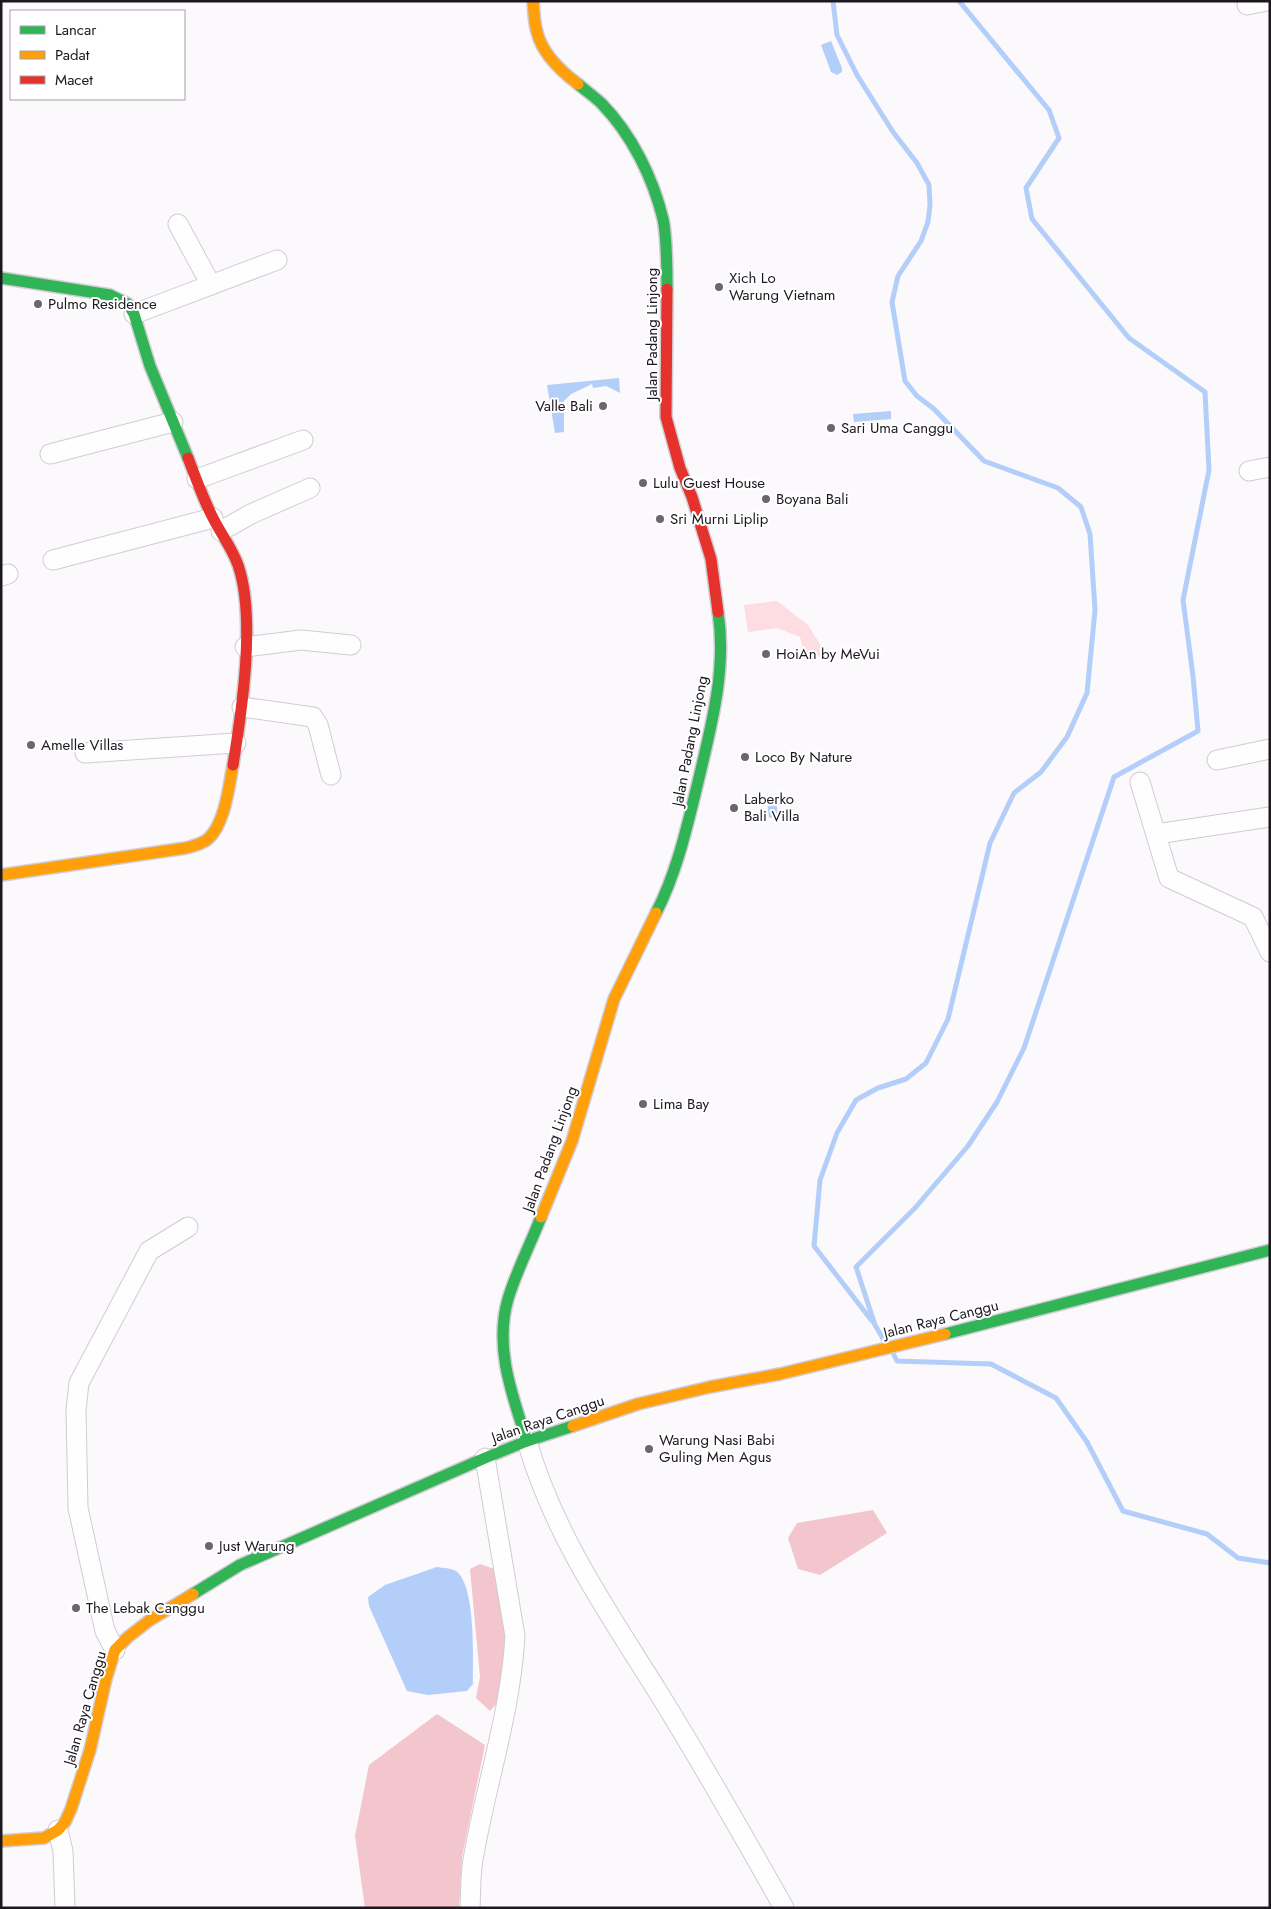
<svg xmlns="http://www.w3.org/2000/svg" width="1271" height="1909" font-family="Jost,sans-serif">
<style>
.green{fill:#fddce2}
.forest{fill:#f3c5cd}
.water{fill:#b4cefa}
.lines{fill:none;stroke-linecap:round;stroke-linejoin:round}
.stream{stroke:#b4cefa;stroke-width:5}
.street-casing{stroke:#d0ccd2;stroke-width:21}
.fast-casing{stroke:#d0ccd2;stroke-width:14}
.slow-casing{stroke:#d0ccd2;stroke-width:14}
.jam-casing{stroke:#d0ccd2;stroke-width:14}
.street{stroke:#fefeff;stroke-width:19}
.fast{stroke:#30b455;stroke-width:11}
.slow{stroke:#ff9f0a;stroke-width:11}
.jam{stroke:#e5322d;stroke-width:11}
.poi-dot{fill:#6b666c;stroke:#fff;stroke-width:2}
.labels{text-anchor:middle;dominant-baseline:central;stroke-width:4;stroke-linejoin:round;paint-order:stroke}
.poi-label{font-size:15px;fill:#1d171f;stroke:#fff;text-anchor:start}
.street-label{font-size:15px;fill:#1d171f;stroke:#fff}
</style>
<rect width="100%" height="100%" fill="#fbf9fc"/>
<!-- green -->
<path class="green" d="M777,601L808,625L826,654L806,660L800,637L777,628L748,632L744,605Z"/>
<!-- forest -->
<g class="forest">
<path d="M873,1510L887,1533L820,1575L798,1569L788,1538L797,1523Z"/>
<path d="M480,1564L494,1569L504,1608L508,1654L501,1699L490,1711L476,1698L480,1677L470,1569Z"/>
<path d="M437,1714L485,1745L462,1857L459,1908H365L355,1836L369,1765Z"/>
</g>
<!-- water -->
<g class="water">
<path d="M831,41L842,68V72L837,75L831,72L821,45Z"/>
<path d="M619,378L620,393L606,386L593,388L592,384L571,394L560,405L564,412V432L555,433L547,385Z"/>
<path d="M891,411V419L854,422L853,414Z"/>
<path d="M776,799L778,817L769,818L767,800Z"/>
<path d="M437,1567C443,1568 451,1568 456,1571C476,1585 473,1660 473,1684L467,1691L428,1695L407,1691L369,1606L368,1597L385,1585Z"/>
</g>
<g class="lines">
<!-- stream -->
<g class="stream">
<path d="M833,1L837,35L857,75L893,132L917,163L929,185L930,205L928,222L921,241L898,276L892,302L905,381L917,396L934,409L984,461L1058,488L1081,507L1090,534L1095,610L1087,693L1067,737L1041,772L1014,793L990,843L948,1019L926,1063L906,1079L878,1088L856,1100L837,1133L820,1180L814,1246L872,1321"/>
<path d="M885,1342L875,1325L856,1267L915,1208L968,1146L997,1102L1024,1048L1114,777L1198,731L1193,676L1183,600L1209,470L1205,392L1129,338L1032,219L1026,188L1059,138L1049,110L959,1"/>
<path d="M894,1355L897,1361L991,1364L1056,1398L1087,1442L1123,1511L1207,1534L1238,1558L1270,1563"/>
</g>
<!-- street casing -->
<g class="street-casing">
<g id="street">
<path d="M1247,5L1267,1"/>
<path d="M178,224L211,285"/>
<path d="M134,314L277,260"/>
<path d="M50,454L173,422"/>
<path d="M1249,471L1270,467"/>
<path d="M197,479L303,440"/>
<path d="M221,531L251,514L310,488"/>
<path d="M53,560L213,518"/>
<path d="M1,576L8,574"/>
<path d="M245,647L301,640L351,645"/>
<path d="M242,707L313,717L318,725L331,775"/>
<path d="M85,753L236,743"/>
<path d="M1217,760L1270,749"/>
<path d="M1140,782L1169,878L1253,917L1270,952"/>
<path d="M1156,834L1270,817"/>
<path d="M527,1441C553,1533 608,1612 658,1692C702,1763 743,1835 784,1908"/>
<path d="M115,1650L105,1631L78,1508L76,1410L79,1383L149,1251L188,1227"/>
<path d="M58,1830L63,1851L65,1908"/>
<path d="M470,1908C471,1890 470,1871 474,1854C487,1781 511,1710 515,1636L485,1458"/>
</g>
</g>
<!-- fast casing -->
<g class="fast-casing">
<g id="fast">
<path d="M578,84C586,91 595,97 602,104C632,135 653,178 663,219C667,238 667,269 667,289"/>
<path d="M1,278L110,295L128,304L134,314L150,366L188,458"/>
<path d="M656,913C677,872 687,827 698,782C711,727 727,669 718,612"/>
<path d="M945,1334L1270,1250"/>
<path d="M527,1441C512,1395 494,1347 508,1299C516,1272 531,1243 541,1217"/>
<path d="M193,1594L240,1565L485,1458L527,1441L573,1426"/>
</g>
</g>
<!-- slow casing -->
<g class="slow-casing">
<g id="slow">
<path d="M533,1C534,11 534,23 537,32C542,53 562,72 578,84"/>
<path d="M1,875L186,848C194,846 202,844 208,839C225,824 229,786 233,765"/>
<path d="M541,1217L572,1141L614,999L656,913"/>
<path d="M573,1426L638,1404L710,1387L780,1374L945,1334"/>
<path d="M1,1841L44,1838L58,1830L65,1822L71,1809L90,1750L106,1679L115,1650L128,1637L150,1620L193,1594"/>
</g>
</g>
<!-- jam casing -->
<g class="jam-casing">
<g id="jam">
<path d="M667,289L666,417L680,468L692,497L711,559L718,612"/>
<path d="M188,458C196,478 203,499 213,518C221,534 232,548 238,565C256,617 242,710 233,765"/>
</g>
</g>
<!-- street -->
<use href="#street" class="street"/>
<!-- fast -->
<use href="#fast" class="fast"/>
<!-- slow -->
<use href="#slow" class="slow"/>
<!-- jam -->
<use href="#jam" class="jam"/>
</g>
<!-- markers -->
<g class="poi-dot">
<circle cx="719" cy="287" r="5"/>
<circle cx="38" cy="304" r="5"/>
<circle cx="603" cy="406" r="5"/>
<circle cx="831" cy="428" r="5"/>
<circle cx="643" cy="483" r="5"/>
<circle cx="766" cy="499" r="5"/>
<circle cx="660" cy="519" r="5"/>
<circle cx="766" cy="654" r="5"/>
<circle cx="31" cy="745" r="5"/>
<circle cx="745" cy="757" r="5"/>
<circle cx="734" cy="808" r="5"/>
<circle cx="643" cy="1104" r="5"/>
<circle cx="649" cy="1449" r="5"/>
<circle cx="209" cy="1546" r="5"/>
<circle cx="76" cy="1608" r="5"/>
</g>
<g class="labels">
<!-- poi labels -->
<g class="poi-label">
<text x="729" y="278">Xich Lo<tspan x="729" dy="17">Warung Vietnam</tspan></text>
<text x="48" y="304">Pulmo Residence</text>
<text x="593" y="406" text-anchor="end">Valle Bali</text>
<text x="841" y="428">Sari Uma Canggu</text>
<text x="653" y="483">Lulu Guest House</text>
<text x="776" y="499">Boyana Bali</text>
<text x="670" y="519">Sri Murni Liplip</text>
<text x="776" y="654">HoiAn by MeVui</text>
<text x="41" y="745">Amelle Villas</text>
<text x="755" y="757">Loco By Nature</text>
<text x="744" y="799">Laberko<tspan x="744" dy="17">Bali Villa</tspan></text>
<text x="653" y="1104">Lima Bay</text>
<text x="659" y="1440">Warung Nasi Babi<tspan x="659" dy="17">Guling Men Agus</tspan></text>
<text x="219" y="1546">Just Warung</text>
<text x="86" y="1608">The Lebak Canggu</text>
</g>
<!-- street labels -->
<g class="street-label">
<text transform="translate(652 334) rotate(-90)">Jalan Padang Linjong</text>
<text transform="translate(690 741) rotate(-79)">Jalan Padang Linjong</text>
<text transform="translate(550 1149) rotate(-70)">Jalan Padang Linjong</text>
<text transform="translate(941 1319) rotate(-14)">Jalan Raya Canggu</text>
<text transform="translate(548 1419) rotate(-19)">Jalan Raya Canggu</text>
<text transform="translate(85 1708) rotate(-74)">Jalan Raya Canggu</text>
</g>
</g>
<!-- border -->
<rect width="1271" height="1909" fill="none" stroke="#1d171f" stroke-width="5"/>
<!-- legend -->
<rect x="10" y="10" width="175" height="90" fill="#ffffff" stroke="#a5a2a5"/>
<rect x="20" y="26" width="25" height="8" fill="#30b455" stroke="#a5a2a5"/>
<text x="55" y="35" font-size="15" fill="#1d171f">Lancar</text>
<rect x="20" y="51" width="25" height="8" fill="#ff9f0a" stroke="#a5a2a5"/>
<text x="55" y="60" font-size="15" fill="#1d171f">Padat</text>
<rect x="20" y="76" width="25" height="8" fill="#e5322d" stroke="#a5a2a5"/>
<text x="55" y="85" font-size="15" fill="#1d171f">Macet</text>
</svg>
